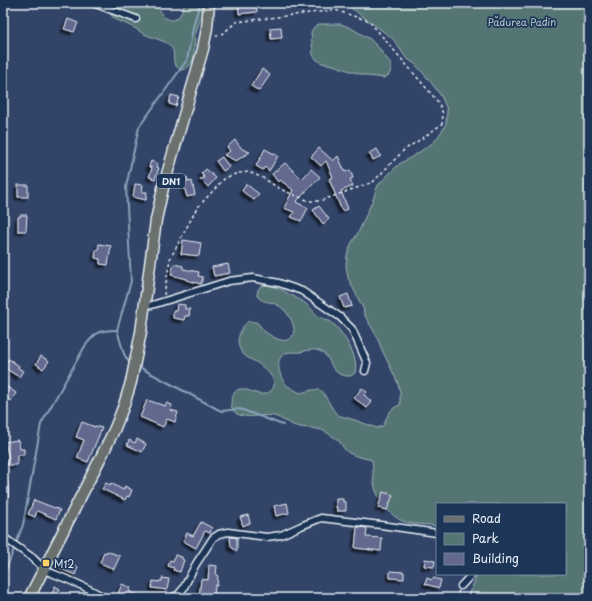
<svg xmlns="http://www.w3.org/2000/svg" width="592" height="601" font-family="'Playpen Sans',sans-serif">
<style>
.green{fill:#557574;stroke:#9eb3b6}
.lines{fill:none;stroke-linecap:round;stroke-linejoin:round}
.stream{stroke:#89a2ba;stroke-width:2}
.building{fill:#63688e;stroke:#e8f1f8;filter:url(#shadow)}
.minor-casing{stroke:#e8f1f8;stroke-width:9}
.primary-casing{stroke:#e8f1f8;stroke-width:13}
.path{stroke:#e8f1f8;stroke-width:1.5;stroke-dasharray:3 3;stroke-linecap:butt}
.minor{stroke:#1d3557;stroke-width:6}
.primary{stroke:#6b706d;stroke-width:10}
.poi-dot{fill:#ffd166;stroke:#1d3557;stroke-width:1.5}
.labels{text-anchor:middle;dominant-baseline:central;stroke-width:3.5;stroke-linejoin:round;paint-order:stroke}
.shield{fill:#1d3557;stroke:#abb9c8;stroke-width:1}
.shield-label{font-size:9px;font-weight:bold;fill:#e8f1f8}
.park-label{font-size:10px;fill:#b5c6ca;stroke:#1d3557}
.poi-label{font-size:10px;fill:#e8f1f8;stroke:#1d3557;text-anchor:start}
</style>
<defs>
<filter id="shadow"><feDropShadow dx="-3" dy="3" stdDeviation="1" flood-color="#0009"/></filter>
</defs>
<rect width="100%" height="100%" fill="#324468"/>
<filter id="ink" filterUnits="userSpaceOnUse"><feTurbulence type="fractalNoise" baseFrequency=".025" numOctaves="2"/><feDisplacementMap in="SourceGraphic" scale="8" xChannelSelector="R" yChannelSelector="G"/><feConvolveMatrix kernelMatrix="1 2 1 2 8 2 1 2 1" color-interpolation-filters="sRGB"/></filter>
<g filter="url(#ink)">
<!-- green -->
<g class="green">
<path d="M185,3H202L201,15L195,37L194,54L193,60L190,65L186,69L181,70C180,70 177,67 176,66C170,58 179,50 165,42C158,39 151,37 144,34C139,31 134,27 128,25C123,22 115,21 112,16C109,12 109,9 112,5C117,4 122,7 127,7C136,7 146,2 155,6C162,9 160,14 164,17C165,18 169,19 170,20C180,21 182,10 185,3Z"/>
<path d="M348,3H589V598H466L473,585L477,574H565V504H437V526C428,524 418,525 409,523C393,520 380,503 375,488C373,481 373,468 372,460C365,458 356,457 349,453C344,450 342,445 339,441C335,438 331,435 326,432C317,427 307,429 296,426C288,424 282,418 274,416C263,413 233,424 231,404C231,401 232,397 233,395C240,382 251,394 261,394C265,395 269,392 272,390C273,389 274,386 274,384C274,375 261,365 254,361C250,359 246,357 243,354C234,344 239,328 249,321C250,321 255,322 256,322C260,324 261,328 264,331C270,335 282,344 289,339C293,337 294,333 294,329C292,317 284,307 273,303C266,301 262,302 257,296C257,274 285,292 295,297C299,300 303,301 306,304C310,307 313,311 317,315C321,318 326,319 331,322C340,328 353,349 355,360C356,364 356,368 355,373L351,376C326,377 335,354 316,350C311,349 306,351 301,352C296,353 290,351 286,353C274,358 279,375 285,383C288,387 295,390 300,393C309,391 313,388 322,391L334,411L338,415L344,417L355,420L377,428L383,426C388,416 388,409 400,405V392L397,381L382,350L376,335L364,314L363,308L348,278L346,266L347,255L351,244L359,231L374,197L376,189L379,184L399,164L415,155L434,142L444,128L446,123L447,112L446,107L441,96L430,81L415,64L406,58L393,39L376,26L358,13L351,8Z"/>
<path d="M319,24H341L351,28L370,39L378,47L391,64V70L389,75L384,78L367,76L350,71L333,65L322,63L317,60L313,55L311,32L314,27Z"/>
</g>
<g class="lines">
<!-- stream -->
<g class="stream">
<path d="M132,363L128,361L124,354L117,330L131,281L126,187L139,127L187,60L194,23L200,3"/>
<path d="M137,366L221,411L240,409L283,425"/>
<path d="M3,575L6,570L23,525L41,424L85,346C96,332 98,330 117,330"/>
</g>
</g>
<!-- building -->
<g class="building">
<path d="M238,3H256L257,12L239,14Z"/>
<path d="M68,19L78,23L74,32L64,29Z"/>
<path d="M281,27L282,38L271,39L270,28Z"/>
<path d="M262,69L270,75L259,91L251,86Z"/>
<path d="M171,95L179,97L176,106L169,104Z"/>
<path d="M235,140L242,149L250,152L236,161L224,155L230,151L227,147Z"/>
<path d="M319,148L333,161L338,156L345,172L350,170L353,178L350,179L353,186L341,191L348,209L342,211L329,179L333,177L326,161L321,166L311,157Z"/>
<path d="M265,149L278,156L269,171L265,167L263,170L256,166Z"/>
<path d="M377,149L381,156L373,160L369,153Z"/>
<path d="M222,157L229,167L223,171L216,161Z"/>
<path d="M151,161L158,164L157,167L159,168L155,179L149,177L152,168L149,167Z"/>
<path d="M285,163L302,179L311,169L320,177L296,202L308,208L301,221L291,217L294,212L284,208L293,190L280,180L278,182L272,174Z"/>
<path d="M206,169L216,178L208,187L200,179L205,178L201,174Z"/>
<path d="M187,177L188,182L192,181L195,195L187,197L183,183L181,184L179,178Z"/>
<path d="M135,184L143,185L142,192H147L146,200L133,197Z"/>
<path d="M246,184L259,194L254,200L242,191Z"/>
<rect x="18" y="185" width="10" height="12"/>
<path d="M319,206L329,219L323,224L313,210Z"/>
<path d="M20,215H27L26,231H18V217H20Z"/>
<path d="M183,240L201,243L199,256L181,254Z"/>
<path d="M99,244L111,246L108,265L100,264V259L95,258L96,250H98Z"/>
<path d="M174,264L183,266V269L199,272L198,276L203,277L201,284L186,280V279L171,275Z"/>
<path d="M228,264L230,273L214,276L212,267Z"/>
<path d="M348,294L352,306L344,308L340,297Z"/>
<path d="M177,304L185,305V309H190L189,316H185L184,320L173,318V311H176Z"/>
<path d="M41,356L49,361L43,369L36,364Z"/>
<path d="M3,358L8,361L9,359L19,366L18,368L23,371L19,377L3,367Z"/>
<path d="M3,384L16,393L11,401L3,396Z"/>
<path d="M362,388L367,392L364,395L372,402L367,408L354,398Z"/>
<path d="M147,400L165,406L166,403L172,405L170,410L178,412L175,422L167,419L163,427L140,417Z"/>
<path d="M82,422L95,427V426L102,428L88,462L77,458L84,440L76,437Z"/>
<path d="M137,439L146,444L142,452L127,445L129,440L135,443Z"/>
<path d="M18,440L20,449H24V455H17V465H7V459H9L5,442Z"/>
<path d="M106,483L110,485L111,483L123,490L125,486L132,490L129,497L127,496L125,500L102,489Z"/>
<path d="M383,492L393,495L387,510L378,508Z"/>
<path d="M336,499H343V502H346V511H337V508H336Z"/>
<path d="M34,500L60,510L56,519L37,511L35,517L28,514Z"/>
<path d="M287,503L289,513L276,516L274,506Z"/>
<path d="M248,515L250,523L243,526L240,517Z"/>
<path d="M201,522L212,528L210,533L205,531L196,548L183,541L187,533L193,536Z"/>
<path d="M357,527L367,528L366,537L382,538L381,551L355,548Z"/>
<path d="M230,537L237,538V551L231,547Z"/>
<path d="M107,551L120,556L114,569L100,563L104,552L106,553Z"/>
<path d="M175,555L182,557V559L184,560L180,572L173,570L174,568L168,566L170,560L173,561Z"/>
<path d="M425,559L435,561L434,567L424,566Z"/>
<path d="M64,563L69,565V563L72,564L78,567L75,575L61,569Z"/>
<path d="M209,565L217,566L216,575L218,576L217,586L215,585L214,598L199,597L201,579L208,580Z"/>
<path d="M390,571L404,572V579L390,578Z"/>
<path d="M162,578L169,579L167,590L152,588L153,581L159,582V581H162Z"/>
<path d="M427,578L432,580L433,578L441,580L439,588L425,584Z"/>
<path d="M122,584L131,588L129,591L144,598H122L117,596Z"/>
<path d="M55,586L60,589L56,598H50Z"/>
</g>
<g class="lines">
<!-- minor casing -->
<g class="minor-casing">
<g id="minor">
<path d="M93,3L136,19"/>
<path d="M152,305L229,281L253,278L279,283L302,291L340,317L352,329L367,363L365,371"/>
<path d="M3,477C5,489 5,499 3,510"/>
<path d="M3,537L33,558L44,569"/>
<path d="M49,572C69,580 88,587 105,598"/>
<path d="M461,586L472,574"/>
<path d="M171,598L178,595L183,589L196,564L213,538L219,534L228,532L267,537L281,535L301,526L321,518L381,525L437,533"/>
</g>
</g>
<!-- primary casing -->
<g class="primary-casing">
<path id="primary" d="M29,598L103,453L115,428L124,405L131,382L141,332L156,220L163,188L203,49L207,28L209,3"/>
</g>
<!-- path -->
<g class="path">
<path d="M164,295L170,259L197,208L225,178L238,173L249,172L263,178L280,189L309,201H320L373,182L404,150L424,137L442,124L443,114L439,103L369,21L335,10L236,22C229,28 222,36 213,37"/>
<path d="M454,598L459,591"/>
</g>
<!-- minor -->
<use href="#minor" class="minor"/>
<!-- primary -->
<use href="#primary" class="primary"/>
</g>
</g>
<!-- markers -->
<rect class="poi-dot" x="42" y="559" width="8" height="8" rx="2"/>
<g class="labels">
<!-- shield labels -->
<rect class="shield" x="157" y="174" width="28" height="14" rx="3"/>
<g class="shield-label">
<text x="171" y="181">DN1</text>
</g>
<!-- park labels -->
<g class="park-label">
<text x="522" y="21">Pădurea Padin</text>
</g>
<!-- poi labels -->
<g class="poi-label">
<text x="54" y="563">M12</text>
</g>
</g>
<!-- margin -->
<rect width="592" height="601" fill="none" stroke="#1d3557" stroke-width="16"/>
<rect x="8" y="8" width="576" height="585" fill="none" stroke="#e8f1f8" stroke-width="1.5" filter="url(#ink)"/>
<!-- legend -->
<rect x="436" y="503" width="130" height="72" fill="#1d3557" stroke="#6e8097"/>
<rect x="444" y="516" width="20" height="6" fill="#6b706d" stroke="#6e8097"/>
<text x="472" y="523" font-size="12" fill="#e8f1f8">Road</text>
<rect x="444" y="533" width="20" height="12" fill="#557574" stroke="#6e8097"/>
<text x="472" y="543" font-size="12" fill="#e8f1f8">Park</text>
<rect x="444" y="553" width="20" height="12" fill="#63688e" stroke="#6e8097"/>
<text x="472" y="563" font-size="12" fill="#e8f1f8">Building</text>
</svg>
